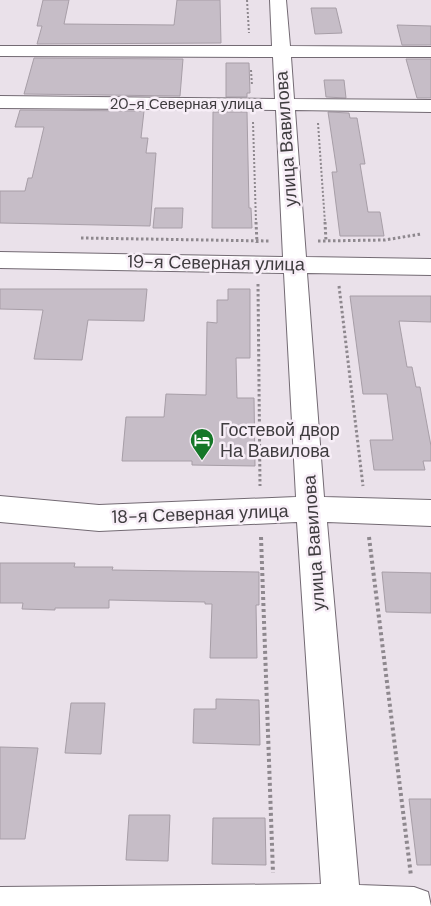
<svg xmlns="http://www.w3.org/2000/svg" width="431" height="906" font-family="'DM Sans',sans-serif">
<style>
.building{fill:#c6bdc7;stroke:#a79ea7}
.lines{fill:none;stroke-linecap:round;stroke-linejoin:round}
.minor-casing{stroke:#736a73;stroke-width:2}
.path-far2{stroke:#8e888e;stroke-width:2;stroke-dasharray:2 2;stroke-linecap:butt}
.path-far1{stroke:#8e888e;stroke-width:3;stroke-dasharray:2.5 2.5;stroke-linecap:butt}
.path{stroke:#8e888e;stroke-width:4;stroke-dasharray:3 3;stroke-linecap:butt}
.minor{fill:#fff;fill-rule:evenodd}
.labels{text-anchor:middle;dominant-baseline:central;stroke-width:5;stroke-linejoin:round;paint-order:stroke}
.far-street-label{font-size:15px;fill:#3f3c3f;stroke:#f7eef7}
.street-label{font-size:18px;fill:#3f3c3f;stroke:#f7eef7}
.poi-label{font-size:18px;fill:#3f3c3f;stroke:#f7eef7;text-anchor:start}
</style>
<rect width="100%" height="100%" fill="#eae1ea"/>
<!-- building -->
<g class="building">
<path d="M43,0H69L64,24L174,25L177,0H220L221,43L37,44L42,26H37Z"/>
<path d="M311,8H336L342,33L315,34Z"/>
<path d="M397,25L431,26V45H402Z"/>
<path d="M34,58L183,59L180,96L24,94Z"/>
<path d="M406,59H431V98H417Z"/>
<path d="M226,63H249L250,93H247V97H226Z"/>
<path d="M324,80H344L346,98L326,97Z"/>
<path d="M20,110L144,111L141,138H148L146,153H156L150,226L0,223V191H25L28,178H32L44,127H15Z"/>
<path d="M213,112H247L249,208H251L252,228H212Z"/>
<path d="M328,112L349,113L350,118H357L365,164H360L368,212H380L384,236H340L332,172H337Z"/>
<path d="M155,208H183L182,228H153Z"/>
<path d="M0,289H147L144,321L88,320L82,360L34,359L43,310L0,309Z"/>
<path d="M228,289H250V358H236L237,398H254L255,466L192,465V461H122L126,417H164L166,394L206,395L207,322L217,323V300H228Z"/>
<path d="M350,296H431V322L399,321L407,367H412L416,387H420L431,446V461H423L425,470H374L370,440H393L387,394H363Z"/>
<path d="M0,563H75L74,567H113L112,570L259,572V605H256L257,658H210L212,604H205V602L109,600V608H55V610L22,609L23,603H0Z"/>
<path d="M382,572L431,573V613L386,612Z"/>
<path d="M216,699L259,700L260,745L193,743L194,709H216Z"/>
<path d="M71,703H105L101,754L65,753Z"/>
<path d="M0,747L38,748L25,839H0Z"/>
<path d="M409,799H431V865H417Z"/>
<path d="M129,815H170L168,861L126,860Z"/>
<path d="M213,818H265L266,865L212,864Z"/>
</g>
<g class="lines">
<!-- minor casing -->
<g class="minor-casing">
<path id="minor" d="M270,0H286L290,46L431,47V57H291L294,99L431,100V112L295,110L306,257L431,259V275L307,273L324,497L431,500V526L327,522L359,885L414,887L428,892L431,906H0V887L321,884L297,522L99,531L0,522V496L99,505L296,497L284,273L0,268V252L283,257L276,110L0,108V96L275,99L273,57L0,56V46H272Z"/>
</g>
<!-- path-far2 -->
<g class="path-far2">
<path d="M247,0L249,33"/>
<path d="M251,70L252,86"/>
<path d="M253,122L256,223"/>
<path d="M318,123L325,223"/>
</g>
<!-- path-far1 -->
<g class="path-far1">
<path d="M256,222L257,243"/>
<path d="M325,222L326,241"/>
<path d="M81,238L269,241"/>
<path d="M318,241L385,240L421,234"/>
<path d="M258,284L260,486"/>
<path d="M339,286L363,486"/>
</g>
<!-- path -->
<g class="path">
<path d="M261,537L273,873"/>
<path d="M369,537L411,876"/>
</g>
<!-- minor -->
<use href="#minor" class="minor"/>
</g>
<!-- icons -->
<defs>
<g id="hotel-pin" transform="scale(1.25)"><path d="M0 17L-7.5 6A9.5 9.5 0 1 1 7.5 6Z" fill="#157728" stroke="#f7eef7"/><path d="M-6-4.5h1.5V1H6V5H4.5V3h-9V5H-6ZM-4 0a1.8 1.8 0 1 1 3.6 0ZM.5 0V-2.5h3Q6-2.5 6 0Z" fill="#fff"/></g>
</defs>
<g fill-rule="evenodd">
<use href="#hotel-pin" x="202" y="440"/>
</g>
<g class="labels">
<!-- far-street labels -->
<g class="far-street-label">
<text x="186" y="104">20-я Северная улица</text>
</g>
<!-- street labels -->
<g class="street-label">
<text transform="translate(286 139) rotate(-94)">улица Вавилова</text>
<text transform="translate(216 263) rotate(1)">19-я Северная улица</text>
<text transform="translate(200 514) rotate(-2)">18-я Северная улица</text>
<text transform="translate(314 543) rotate(-94)">улица Вавилова</text>
</g>
<!-- poi labels -->
<g class="poi-label">
<text x="220" y="430">Гостевой двор<tspan x="220" dy="21">На Вавилова</tspan></text>
</g>
</g>
</svg>
